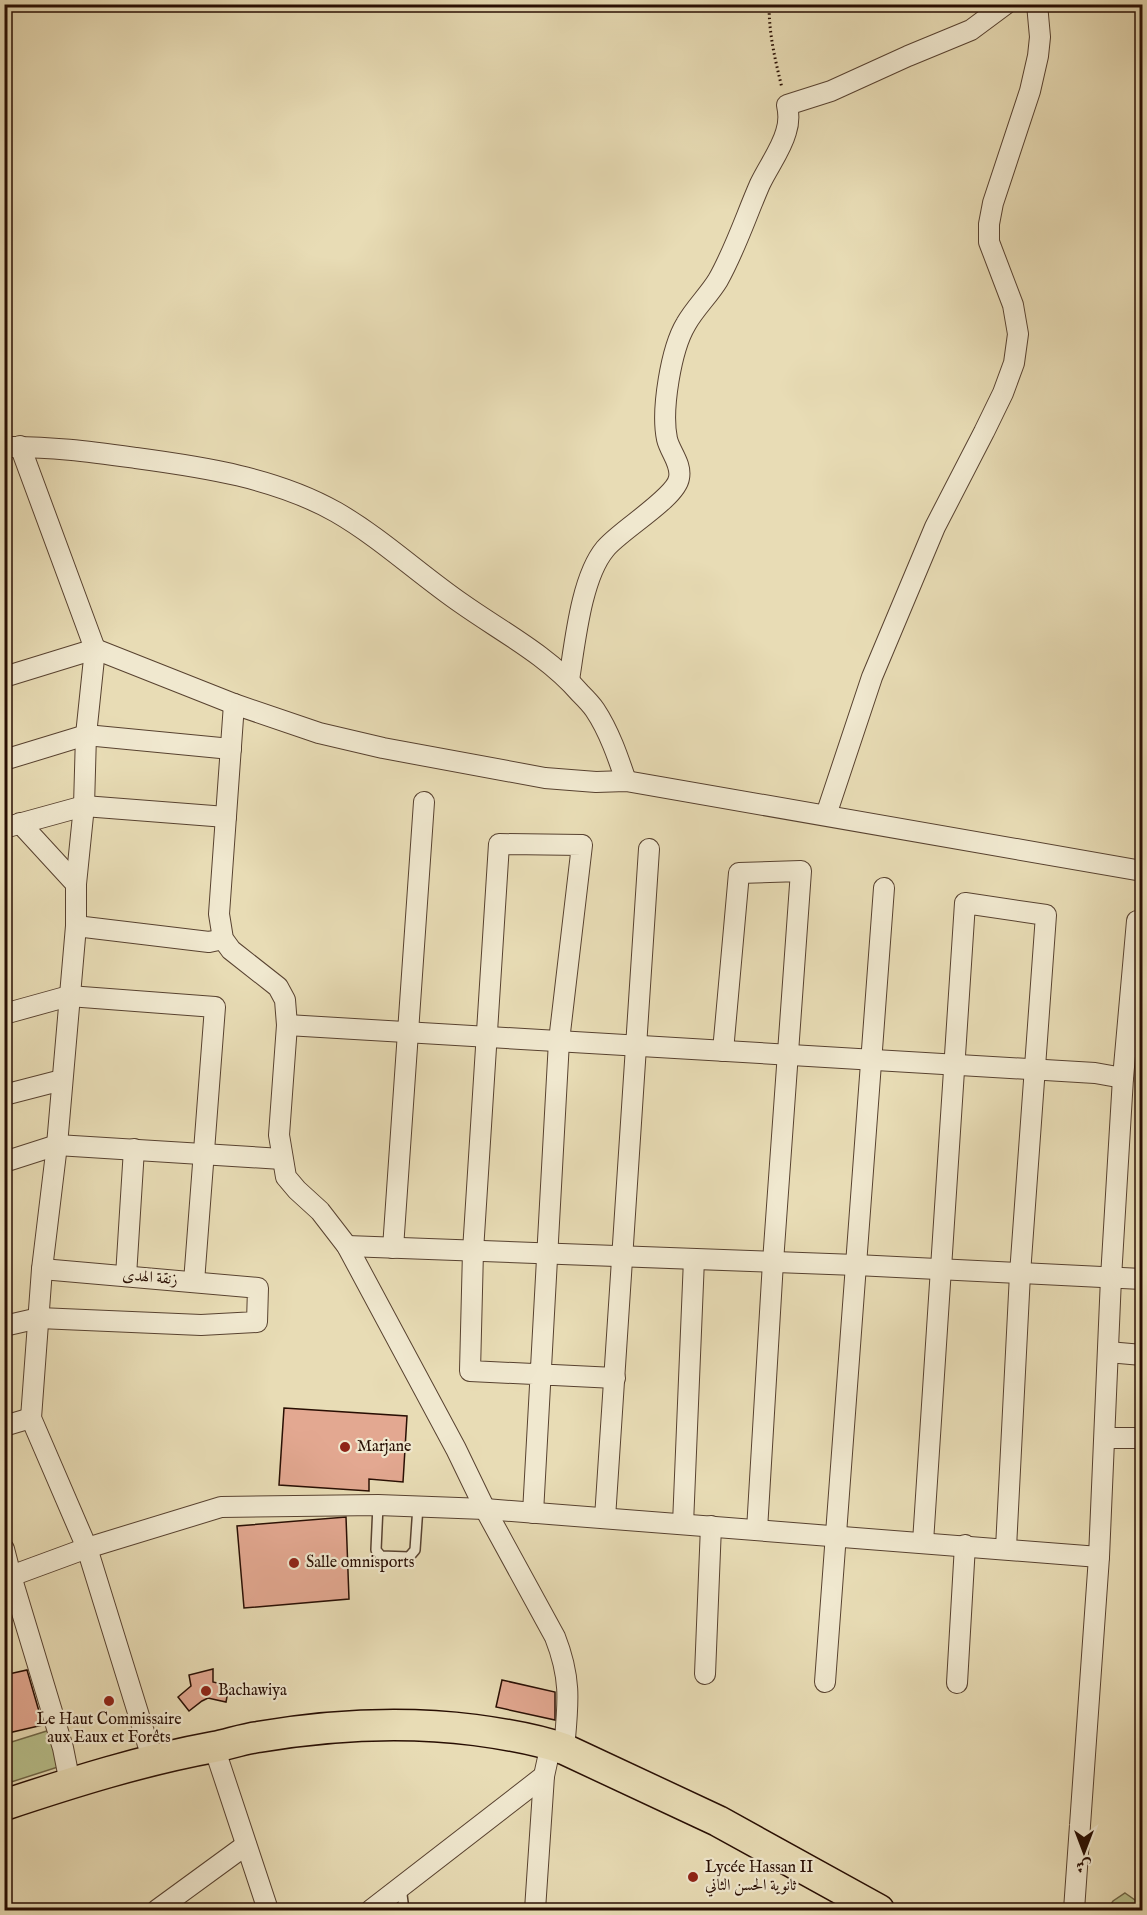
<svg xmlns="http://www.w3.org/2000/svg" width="1147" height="1915" font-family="'IM FELL English',Amiri,serif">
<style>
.green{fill:#b8c08c;stroke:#706748;stroke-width:1.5}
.building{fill:#e3a891;stroke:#280e03;stroke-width:1.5}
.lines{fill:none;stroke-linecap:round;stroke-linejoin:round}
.service-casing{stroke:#584230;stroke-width:12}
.minor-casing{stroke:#584230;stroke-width:22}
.primary-casing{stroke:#280e03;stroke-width:33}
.path{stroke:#280e03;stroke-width:3;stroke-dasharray:1.5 3;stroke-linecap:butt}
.service{stroke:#f0e8cf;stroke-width:9}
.minor{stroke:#f0e8cf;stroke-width:20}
.primary{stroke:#e8dcb5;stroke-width:30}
.poi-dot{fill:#8f2418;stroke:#f0e8cf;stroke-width:2}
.labels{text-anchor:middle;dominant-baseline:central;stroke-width:4.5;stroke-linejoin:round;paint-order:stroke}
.street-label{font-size:16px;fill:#280e03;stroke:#f0e8cf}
.poi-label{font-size:16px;fill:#280e03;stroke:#f0e8cf;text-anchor:start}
</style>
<rect width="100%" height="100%" fill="#e8dcb5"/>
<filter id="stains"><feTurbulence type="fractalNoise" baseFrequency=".00333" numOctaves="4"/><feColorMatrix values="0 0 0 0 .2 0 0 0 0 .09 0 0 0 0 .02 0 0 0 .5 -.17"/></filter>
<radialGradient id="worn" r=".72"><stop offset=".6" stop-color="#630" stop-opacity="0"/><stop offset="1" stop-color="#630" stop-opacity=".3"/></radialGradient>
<!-- green -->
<g class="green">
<path d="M50,1730L61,1766L5,1784V1744Z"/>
<path d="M1125,1893L1142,1905V1910H1107L1113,1901Z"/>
</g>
<!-- building -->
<g class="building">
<path d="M284,1408L407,1416L403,1482L369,1479V1491L279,1485Z"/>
<path d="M346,1517L349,1599L244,1608L237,1526Z"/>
<path d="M213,1669V1682L229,1686L226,1702L208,1698L202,1701L189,1711L178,1697L191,1686L189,1675Z"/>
<path d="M27,1670L43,1725L4,1734V1675Z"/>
<path d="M502,1680L555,1692V1720L496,1707Z"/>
</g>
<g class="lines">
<!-- service casing -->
<g class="service-casing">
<g id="service">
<path d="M378,1505L376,1550L381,1556L409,1557L415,1550L418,1506"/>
<path d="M401,1887L404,1910"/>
</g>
</g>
<!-- minor casing -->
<g class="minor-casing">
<g id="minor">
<path d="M20,446L95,649L86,735L84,806L76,884V926L57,1145L42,1269L31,1418L87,1548L153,1761"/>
<path d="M4,447C49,446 92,452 136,458C203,467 276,478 336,512C381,538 419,574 461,603C502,632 547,655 580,693C585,698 591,704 595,710C609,731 618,757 626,781"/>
<path d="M4,677L95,649L234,704L319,733L383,748L545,778L596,782L626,781L1142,871"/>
<path d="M569,680C575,643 581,578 605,549C619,531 676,498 679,478C682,464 670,452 667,439C661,410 671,349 686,324C695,308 709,295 718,280C735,250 746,216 760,184C768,167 781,150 786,132C789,123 789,114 787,105L831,91L908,56L971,30L1006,4"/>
<path d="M234,704L219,914L223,939L231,950L278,987L285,1000L287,1025L279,1135L286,1177L297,1190L320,1211L347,1246L456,1449L485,1509L555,1637C572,1680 568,1705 564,1749"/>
<path d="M4,760L86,735L231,749"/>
<path d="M826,815L872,677L935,527L984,432L1003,393L1014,363L1018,334L1013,305L989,242V224L993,203L1030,91L1038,56L1040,37L1037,4"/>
<path d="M20,823L76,884"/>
<path d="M4,828L84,806L226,817"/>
<path d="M76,926L209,942L223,939"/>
<path d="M4,1014L69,996L215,1007L194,1282"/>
<path d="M287,1025L1095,1073L1123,1078"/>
<path d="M723,1051L739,873L801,871L773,1262L757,1530"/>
<path d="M4,1095L62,1080"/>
<path d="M4,1162L57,1145L282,1159"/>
<path d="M347,1246L856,1265L1142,1279"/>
<path d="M393,1248L424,802"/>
<path d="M126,1276L134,1149"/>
<path d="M4,1326L39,1318L201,1325L257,1322L258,1288L42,1269"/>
<path d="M1108,1352L1142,1355"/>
<path d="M4,1426L31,1418"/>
<path d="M1105,1438H1142"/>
<path d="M533,1513L559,1041L582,845L499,844L473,1251L470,1371L615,1378"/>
<path d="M605,1518L649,849"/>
<path d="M683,1524L694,1259"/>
<path d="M923,1542L965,903L1046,915L1020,1274L1006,1548"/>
<path d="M4,1549L11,1576L63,1748L70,1783"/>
<path d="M11,1576L87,1548L221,1507L378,1505L485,1509L1099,1557"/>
<path d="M705,1674L711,1526"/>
<path d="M825,1682L884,888"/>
<path d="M957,1683L965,1545"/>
<path d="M214,1747L268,1910"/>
<path d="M157,1910L246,1845"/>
<path d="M371,1910L544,1776"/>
<path d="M535,1910L544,1776L551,1744"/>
<path d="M1074,1910L1099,1557L1111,1278L1123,1078L1137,921"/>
</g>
</g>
<!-- primary casing -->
<g class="primary-casing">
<path id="primary" d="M4,1805C73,1782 143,1760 214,1747C229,1744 243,1739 258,1737C329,1725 404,1721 475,1730C505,1734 536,1739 564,1749L718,1821L879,1910"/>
</g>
<!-- path -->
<path class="path" d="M769,4C769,35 775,59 782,88"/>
<!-- service -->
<use href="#service" class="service"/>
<!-- minor -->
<use href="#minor" class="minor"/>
<!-- primary -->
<use href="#primary" class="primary"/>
</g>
<!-- markers -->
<g class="poi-dot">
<circle cx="345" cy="1447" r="6"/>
<circle cx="294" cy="1563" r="6"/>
<circle cx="206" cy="1691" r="6"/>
<circle cx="109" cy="1701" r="6"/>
<circle cx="693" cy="1877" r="6"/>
</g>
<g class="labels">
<!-- street labels -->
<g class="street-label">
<text transform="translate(150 1278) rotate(5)">زنقة الهدى</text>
</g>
<!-- poi labels -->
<g class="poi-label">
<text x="357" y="1447">Marjane</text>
<text x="306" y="1563">Salle omnisports</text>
<text x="218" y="1691">Bachawiya</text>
<text x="109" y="1720" text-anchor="middle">Le Haut Commissaire<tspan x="109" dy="18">aux Eaux et Forêts</tspan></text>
<text x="705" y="1868">Lycée Hassan II<tspan x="705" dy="18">ثانوية الحسن الثاني</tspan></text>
</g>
</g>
<!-- margin -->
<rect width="1147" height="1915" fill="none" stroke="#e8dcb5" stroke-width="24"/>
<rect x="6" y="6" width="1135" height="1903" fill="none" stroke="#280e03" stroke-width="3"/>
<rect x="12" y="12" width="1123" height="1891" fill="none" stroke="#280e03" stroke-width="1.5"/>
<!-- north arrow -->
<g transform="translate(1084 1852) rotate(180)" stroke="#f0e8cf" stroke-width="4.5" paint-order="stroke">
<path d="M0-4.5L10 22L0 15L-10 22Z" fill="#280e03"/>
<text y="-9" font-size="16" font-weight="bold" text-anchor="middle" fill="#280e03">ش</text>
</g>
<rect width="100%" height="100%" filter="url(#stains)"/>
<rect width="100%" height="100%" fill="url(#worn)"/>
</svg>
